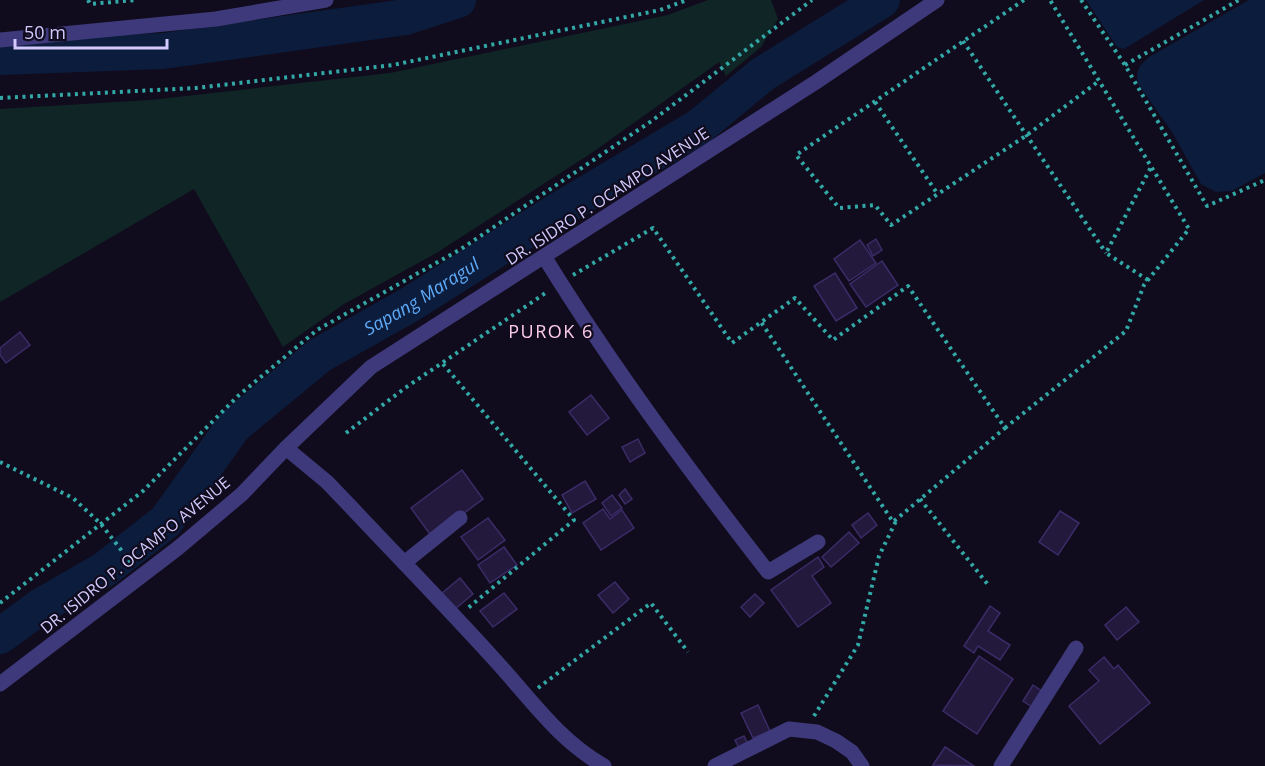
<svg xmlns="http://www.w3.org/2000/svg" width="1265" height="766" font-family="'Open Sans',sans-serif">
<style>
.green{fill:#102626}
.water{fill:#0c1c3c}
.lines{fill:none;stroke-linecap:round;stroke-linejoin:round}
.river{stroke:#0c1c3c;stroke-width:36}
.building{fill:#22193d;stroke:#3b2c68;stroke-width:1.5}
.path{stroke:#32a9a7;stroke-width:4;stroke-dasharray:3 4.5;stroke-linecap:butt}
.minor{stroke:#3e397a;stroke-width:15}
.labels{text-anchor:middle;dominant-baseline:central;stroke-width:4.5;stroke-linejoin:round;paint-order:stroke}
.street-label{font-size:16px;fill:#d2cafd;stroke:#100c1d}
.water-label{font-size:18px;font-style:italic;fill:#5daaf8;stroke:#100c1d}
.neighbourhood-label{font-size:18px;letter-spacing:1.5px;fill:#fdcce9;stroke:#100c1d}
</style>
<rect width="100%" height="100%" fill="#100c1d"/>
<!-- green -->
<path class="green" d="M708,0H771L778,19L761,47L726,76L719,62L593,152L438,252L344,304L283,347L194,189L0,302V109L151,100L390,73L668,15Z"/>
<!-- water -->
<g class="water">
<path d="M1086,0H1204L1124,49L1117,47Z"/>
<path d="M1249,0H1265V173L1232,191L1216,192L1201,184L1172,132L1138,84L1137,74L1140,66L1149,57Z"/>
</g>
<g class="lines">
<!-- river -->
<g class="river">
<path d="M0,57L163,51L406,17L458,0"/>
<path id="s1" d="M0,636L41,606L105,569L166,521L234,426L320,355L409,305L554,213L700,126L763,74L882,0"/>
</g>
</g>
<!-- building -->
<g class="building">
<path d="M876,239L882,250L873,256L867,245Z"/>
<path d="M860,240L876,263L849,281L834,259Z"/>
<path d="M882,261L898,285L866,307L850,284Z"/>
<path d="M835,273L857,308L836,321L814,286Z"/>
<path d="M20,332L30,345L6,363L0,355V348Z"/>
<path d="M591,395L609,418L587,435L569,412Z"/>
<path d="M638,439L645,453L630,462L622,447Z"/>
<path d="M462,470L483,499L432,537L411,508Z"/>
<path d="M585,481L596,499L572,513L562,495Z"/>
<path d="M625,489L632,499L625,504L619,495Z"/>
<path d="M612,495L622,508L611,516L602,503Z"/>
<path d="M603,509L610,519L622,510L634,528L601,550L583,523Z"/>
<path d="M1060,511L1079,523L1058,555L1039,542Z"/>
<path d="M868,513L877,525L861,538L852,525Z"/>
<path d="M488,518L505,540L478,560L461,537Z"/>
<path d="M849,532L859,543L831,567L822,557Z"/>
<path d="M504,547L517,565L490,583L478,565Z"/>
<path d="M818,557L824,567L812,576L831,603L798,627L771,590Z"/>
<path d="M460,578L473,594L455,609L442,593Z"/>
<path d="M615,582L629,599L613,613L598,595Z"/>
<path d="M504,593L517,609L493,627L480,611Z"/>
<path d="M755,594L764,603L750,617L741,607Z"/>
<path d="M990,606L1000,613L988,631L1010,645L1000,660L978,646L974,653L964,646Z"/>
<path d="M1126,607L1139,622L1117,640L1105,625Z"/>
<path d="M979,656L1013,679L977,734L943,711Z"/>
<path d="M1104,657L1114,669L1118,665L1150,703L1100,744L1069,706L1099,681L1089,670Z"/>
<path d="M1033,685L1043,692L1032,707L1023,701Z"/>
<path d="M758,705L770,731L753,738L741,713Z"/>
<path d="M744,736L748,744L739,748L735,740Z"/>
<path d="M945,747L974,766L933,765Z"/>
</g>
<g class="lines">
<!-- path -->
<g class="path">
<path d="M88,0L90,4L135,0"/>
<path d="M1024,0L796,155L839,208L875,205L891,225L1027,135L1099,81"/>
<path d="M1081,0L1125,65L1207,206L1265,180"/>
<path d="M963,41L1106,253"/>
<path d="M1125,65L1239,0"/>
<path d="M0,98L196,88L393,65L660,10L687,0"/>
<path d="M875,102L937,193"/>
<path d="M573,275L653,228L732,343L795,298L833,340L908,286L1005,428L893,522L761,322"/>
<path d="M1148,280L1106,253L1151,167"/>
<path d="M443,364L574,520L468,608"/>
<path d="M1005,428L1126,331L1144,285L1189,229L1050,0"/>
<path d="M346,433L405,388L547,292"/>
<path d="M0,462L73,498L101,524L132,564"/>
<path d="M920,499L989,586"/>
<path d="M0,603L143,491L238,396L317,330L461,249L653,120L812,0"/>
<path d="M538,688L651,603L688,652"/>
<path d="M814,716L858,645L879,556L896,521"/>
</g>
<!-- minor -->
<g class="minor">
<path d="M0,40L216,19L326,0"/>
<path d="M545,258C613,368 688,469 768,572L818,542"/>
<path d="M286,448L327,482L350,506C398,557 447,607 494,659C530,698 557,739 604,766"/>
<path d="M404,563L460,518"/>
<path d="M0,684L178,548L242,494L286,448L371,367L816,82L937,0"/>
<path d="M715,766L789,729L817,732L836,741L852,752L862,766"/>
<path d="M1001,766L1076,648"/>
</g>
</g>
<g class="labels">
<!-- street labels -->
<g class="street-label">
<text transform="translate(607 196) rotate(-33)">DR. ISIDRO P. OCAMPO AVENUE</text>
<text transform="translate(135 555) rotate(-39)">DR. ISIDRO P. OCAMPO AVENUE</text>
</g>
<!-- water labels -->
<g class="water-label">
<text stroke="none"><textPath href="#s1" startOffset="548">Sapang Maragul</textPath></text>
</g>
<!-- neighbourhood labels -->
<g class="neighbourhood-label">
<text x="551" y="331">PUROK 6</text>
</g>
</g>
<!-- scale -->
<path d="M15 39v9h152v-9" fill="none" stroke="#d2cafd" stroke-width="3"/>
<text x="24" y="39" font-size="18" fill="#d2cafd" stroke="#100c1d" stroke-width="4.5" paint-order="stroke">50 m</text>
</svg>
